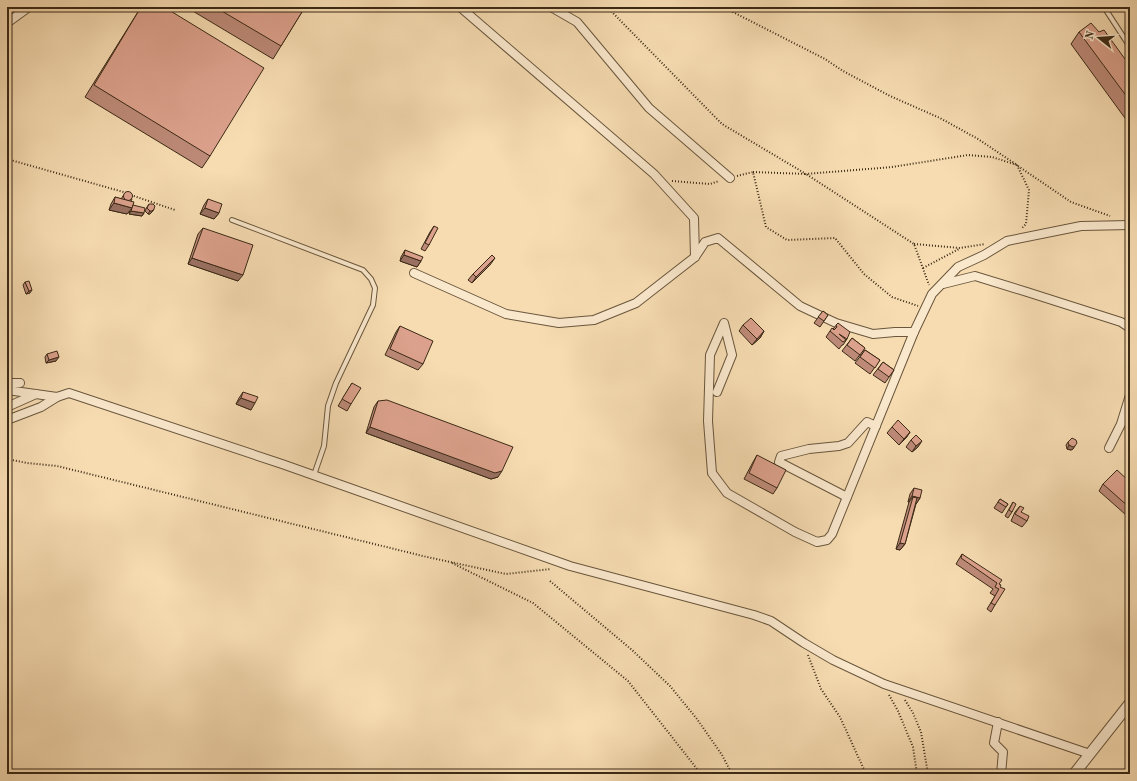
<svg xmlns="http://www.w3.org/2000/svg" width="1137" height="781" font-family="'Old Standard TT',serif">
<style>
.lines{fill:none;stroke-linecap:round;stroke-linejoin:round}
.service-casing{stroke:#69563c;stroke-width:6}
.minor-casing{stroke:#69563c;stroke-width:10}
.tertiary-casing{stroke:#69563c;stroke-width:12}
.path{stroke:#3a2915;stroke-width:2;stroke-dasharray:1 2;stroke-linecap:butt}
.service{stroke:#fae8cd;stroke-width:4}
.minor{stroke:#fae8cd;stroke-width:8}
.tertiary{stroke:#fae8cd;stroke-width:10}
.wall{fill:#bd8a78;stroke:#3a2915}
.shaded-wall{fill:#9a7162;stroke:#3a2915}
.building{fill:#dca18c;stroke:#3a2915}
</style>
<rect width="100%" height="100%" fill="#f7dcb2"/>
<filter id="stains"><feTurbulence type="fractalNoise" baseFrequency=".005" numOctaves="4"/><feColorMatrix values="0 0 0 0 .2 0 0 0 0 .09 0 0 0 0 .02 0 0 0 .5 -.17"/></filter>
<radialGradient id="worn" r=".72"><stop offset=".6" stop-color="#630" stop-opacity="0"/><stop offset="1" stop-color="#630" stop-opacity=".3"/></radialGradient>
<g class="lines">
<!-- service casing -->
<g class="service-casing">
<g id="service">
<path d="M1104,7L1130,47"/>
<path d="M232,220L363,270L371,279L375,288L373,305L336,383L328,406L324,446L314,475"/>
</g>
</g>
<!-- minor casing -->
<g class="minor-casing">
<g id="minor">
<path d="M460,7L654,174L694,218L695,257"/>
<path d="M551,7L577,22L649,108L730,178"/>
<path d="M7,23L29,7"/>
<path d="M414,273L506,314L559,323L594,320L636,303L695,257L705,242L718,238L800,306L836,323L873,334L895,332H914"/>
<path d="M943,284L975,276L1027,292L1121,322L1130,328"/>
<path d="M7,383H20"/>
<path d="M7,390L57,397L69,393L282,464L570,566L754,615L771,621L804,643L833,660L884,684L1090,754"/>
<path d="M717,392L732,355L724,323L710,355L708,421L712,473L727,493L795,532L817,542L827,540L832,534L914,332L932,294L958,267L984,255L1007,241L1081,226L1130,225"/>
<path d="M7,407L36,394"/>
<path d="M7,420L41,407L57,397"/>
<path d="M1109,448L1121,424L1130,395"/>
<path d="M847,497L779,462L781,456L809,449L839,446L848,443L867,422L876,426"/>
<path d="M998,722L994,743L1003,752L1001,774"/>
</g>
</g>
<!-- tertiary casing -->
<g class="tertiary-casing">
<path id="tertiary" d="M1074,774L1130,703"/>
</g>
<!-- path -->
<g class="path">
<path d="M607,7L722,124L806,174L892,167L968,155L992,157L1017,165L978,139L940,118L890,96L843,71L825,59L723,7"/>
<path d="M7,159L127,193"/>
<path d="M1017,165L1029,190L1026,224L1021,229"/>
<path d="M1018,166L1071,202L1110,216"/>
<path d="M753,172L806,174L914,244L929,285"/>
<path d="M737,176L753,172L766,227L787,240L835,238L864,274L892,297L918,306"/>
<path d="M672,181L710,184L719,181"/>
<path d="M131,195L175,210"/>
<path d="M914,244L960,248L985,244"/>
<path d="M923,268L959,249"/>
<path d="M7,459L27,463L57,466L427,557L506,574L551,569"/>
<path d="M452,563L533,603L628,681L701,774"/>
<path d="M550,581L632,650L670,686L697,719L722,755L732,774"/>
<path d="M808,655L821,689L840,717L866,774"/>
<path d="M889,695L898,711L913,747L917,774"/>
<path d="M905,700L913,713L921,732L928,774"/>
</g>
<!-- service -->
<use href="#service" class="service"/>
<!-- minor -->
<use href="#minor" class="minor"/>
<!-- tertiary -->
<use href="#tertiary" class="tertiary"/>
</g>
<!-- wall -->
<g class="wall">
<path d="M141,7H164L210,156L202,168L85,97Z"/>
<path d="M186,7H305L273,59Z"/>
<path d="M1079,32L1130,66V125L1071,44Z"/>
<path d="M125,193L132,199L131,201L132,206L144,213L142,216L129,214L130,211L127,214L109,210L111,204L115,197L121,199Z"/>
<path d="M208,199L219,213L214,219L200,214L204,205Z"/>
<path d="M149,204L154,209L152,212L150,214H148L145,211L147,207Z"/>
<path d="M434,226L429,245L425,251L421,249L430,232Z"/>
<path d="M203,228L238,281L188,264L198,234Z"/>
<path d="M405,250L421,261L417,267L400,261L401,257Z"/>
<path d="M490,265L472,283L468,280L473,274Z"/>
<path d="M25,282L30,293L26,294L23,285Z"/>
<path d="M823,311L828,315L820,327L814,323Z"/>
<path d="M838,323L847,339L843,345H842L839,349L826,337L830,331L833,329Z"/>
<path d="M743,325L764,331L760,338L752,345L739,331Z"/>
<path d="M400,326L423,364L418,370L385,355L396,332Z"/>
<path d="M852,338L865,348L855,361L842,351Z"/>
<path d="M865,350L880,360L870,374L855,363Z"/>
<path d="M47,354L56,361L46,363L45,357Z"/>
<path d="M883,362L894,370L885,383L873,375Z"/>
<path d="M352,383L351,404L347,411L338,406Z"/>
<path d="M243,392L251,410L236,404L239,398Z"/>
<path d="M378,401L498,477L491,479L366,433L374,407Z"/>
<path d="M892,427L910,432L906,438L899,445L887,433Z"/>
<path d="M911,440L918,447L912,452L906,447Z"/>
<path d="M1068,442L1073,449L1071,450L1067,449L1066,445Z"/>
<path d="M757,455L777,488L773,494L744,479L753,462Z"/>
<path d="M1130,482V510L1126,515L1099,491L1103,484Z"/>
<path d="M914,488L920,498L916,504L905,544L900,550L896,549L909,502H908L910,494Z"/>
<path d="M1000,499L1008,504L1002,513L994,508Z"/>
<path d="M1013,502L1012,512L1008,518L1005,516Z"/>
<path d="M1020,506L1021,512L1027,521L1022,527L1011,521L1015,512Z"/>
<path d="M962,554L999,584L1000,587L995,605L991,612L987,609L995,596L990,593L993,589L956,564Z"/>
</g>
<!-- shaded-wall -->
<g class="shaded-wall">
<path d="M114,203L132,208L127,214L109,210Z"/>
<path d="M205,208L219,213L214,219L200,214Z"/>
<path d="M154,209L152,212L150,214H148L150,211Z"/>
<path d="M131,211L144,213L142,216L129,214Z"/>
<path d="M404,255L421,261L417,267L400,261Z"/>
<path d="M192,258L243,275L238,281L188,264Z"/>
<path d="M495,258L490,265L472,283L476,277Z"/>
<path d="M32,290L30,293L26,294L29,291Z"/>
<path d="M764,331L760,338L752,345L757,339Z"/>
<path d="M59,357L56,361L46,363L49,360Z"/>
<path d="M241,398L255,403L251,410L236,404Z"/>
<path d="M370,427L502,471L498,477L491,479L366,433Z"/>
<path d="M910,432L906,438L899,445L904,439Z"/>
<path d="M922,441L918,447L912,452L916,446Z"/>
<path d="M1069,445L1075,446L1073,449L1071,450L1067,449Z"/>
<path d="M912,496L920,498L916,504L913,497L909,502H908Z"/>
<path d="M900,543L905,544L900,550L896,549Z"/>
</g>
<!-- building -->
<g class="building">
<path d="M141,7H164L264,68L210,156L94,85Z"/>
<path d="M215,7H305L281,46Z"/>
<path d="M1091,23L1099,32L1104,30L1130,66V101L1079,32Z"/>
<circle cx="128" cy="196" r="4.5"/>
<path d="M115,197L134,202L132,208L114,203Z"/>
<path d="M208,199L222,204L219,213L205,208Z"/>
<path d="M149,204H153L155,206L154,209L152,211H150L147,208Z"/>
<path d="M133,205L145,208L144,213L131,211Z"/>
<path d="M434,226L438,228L429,245L425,243Z"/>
<path d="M203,228L253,245L243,275L192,258Z"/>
<path d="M405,250L423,257L421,261L404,255Z"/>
<path d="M492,255L495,258L476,277L473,274Z"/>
<path d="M29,281L32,290L29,291L25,282Z"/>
<path d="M823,311L828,315L824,321L818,317Z"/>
<path d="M751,318L764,331L757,339L743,325Z"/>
<path d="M838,323L850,332L847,339L839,334L846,340L843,342L830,331L832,328L834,330L837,327L836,325Z"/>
<path d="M400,326L433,341L423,364L390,349Z"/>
<path d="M852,338L865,348L860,355L847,345Z"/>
<path d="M865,350L880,360L875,368L860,357Z"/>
<path d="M57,351L59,357L49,360L47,354Z"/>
<path d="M883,362L894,370L889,377L878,369Z"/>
<path d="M352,383L361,388L351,404L342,399Z"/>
<path d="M243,392L258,397L255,403L241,398Z"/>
<path d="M387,400L513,447L502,471L495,473L370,427L378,401Z"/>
<path d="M898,420L910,432L904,439L892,427Z"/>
<path d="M916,435L922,441L916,446L911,440Z"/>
<path d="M1072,438L1076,440L1077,443L1075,446L1073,447L1069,445L1068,442Z"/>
<path d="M757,455L786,470L777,488L749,473Z"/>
<path d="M1117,470L1130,482V508L1103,484Z"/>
<path d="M914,488L922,490L920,498L912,496Z"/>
<path d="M913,497L917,498L905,544L900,543Z"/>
<path d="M1000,499L1008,504L1006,507L998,502Z"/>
<path d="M1013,502L1016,504L1012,512L1009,510Z"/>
<path d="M1020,506L1024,508L1021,512L1029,516L1027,521L1015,514Z"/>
<path d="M962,554L1002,580L999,584L1001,585L1000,587L1005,589L995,605L991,603L999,589L995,587L997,583L961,558Z"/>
</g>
<!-- margin -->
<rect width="1137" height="781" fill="none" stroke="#f7dcb2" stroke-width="24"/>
<rect x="8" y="8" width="1121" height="765" fill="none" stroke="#3a2915" stroke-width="2"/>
<rect x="12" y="12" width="1113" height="757" fill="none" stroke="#3a2915"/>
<!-- north arrow -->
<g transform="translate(1099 38) rotate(287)" stroke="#fae8cd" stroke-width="3" paint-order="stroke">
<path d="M0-3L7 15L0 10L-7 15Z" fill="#3a2915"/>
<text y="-6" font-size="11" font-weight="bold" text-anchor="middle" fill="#3a2915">N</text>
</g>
<rect width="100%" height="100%" filter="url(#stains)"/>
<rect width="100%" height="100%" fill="url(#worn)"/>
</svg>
